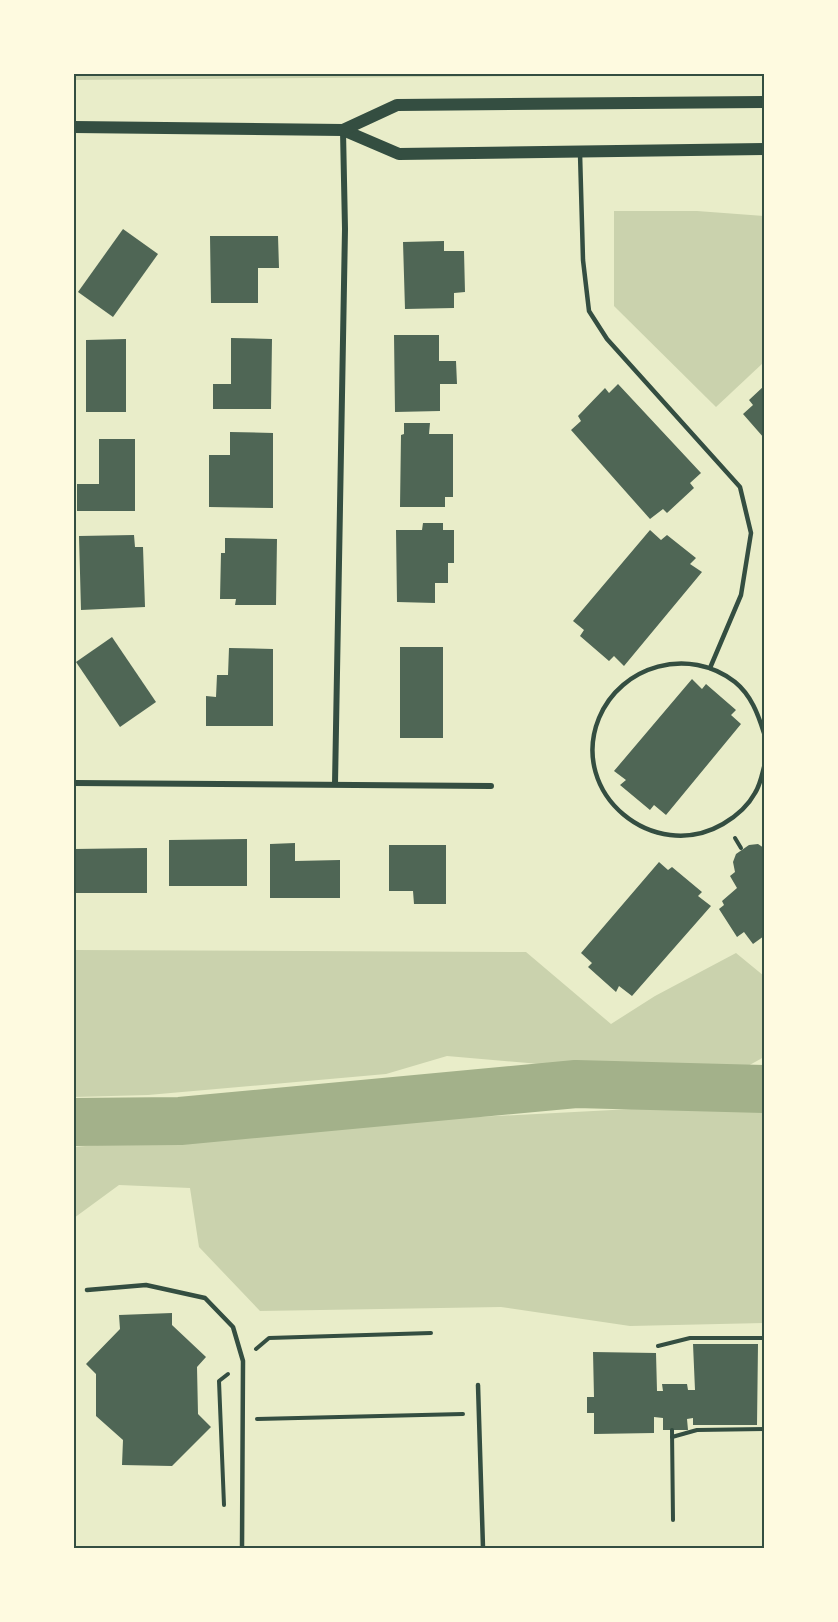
<svg xmlns="http://www.w3.org/2000/svg" width="838" height="1622" font-family="'Public Sans',sans-serif">
<style>
.green{fill:#cad2ad}
.lines{fill:none;stroke-linecap:round;stroke-linejoin:round}
.river{stroke:#a3b18a;stroke-width:48}
.building{fill:#4f6655}
.path{stroke:#344e41;stroke-width:4}
.service{stroke:#344e41;stroke-width:4.5}
.minor{stroke:#344e41;stroke-width:6}
.secondary{stroke:#344e41;stroke-width:12}
.neatline{fill:none;stroke:#344e41;stroke-width:2}
</style>
<rect width="100%" height="100%" fill="#e9edc9"/>
<!-- green -->
<g class="green">
<path d="M74,74H764L74,80Z"/>
<path d="M614,211H697L764,216V362L716,407L614,306Z"/>
<path d="M74,950L526,952L611,1024L655,996L736,953L764,976V1057L746,1067L609,1070L447,1056L386,1074L148,1095L74,1097Z"/>
<path d="M764,1102V1323L630,1326L501,1307L260,1311L199,1247L190,1188L119,1185L74,1218V1147L343,1124Z"/>
</g>
<g class="lines">
<!-- river -->
<path class="river" d="M74,1122L180,1121L576,1084L764,1089"/>
</g>
<!-- building -->
<g class="building">
<path d="M123,229L158,254L113,317L78,292Z"/>
<path d="M210,236H278L279,268H258V303H211Z"/>
<path d="M444,241V251H464L465,292L454,293V308L405,309L403,242Z"/>
<path d="M394,335H439V361H456L457,384H440V411L395,412Z"/>
<path d="M231,338L272,339L271,409H213V384H231Z"/>
<path d="M126,339V412H86V340Z"/>
<path d="M618,384L701,473L690,483L694,488L667,513L663,509L650,519L571,430L581,421L578,416L605,388L609,393Z"/>
<path d="M764,386V438L743,414L753,405L749,400Z"/>
<path d="M404,423H430L429,434H453V497H445V507H400L401,435L404,434Z"/>
<path d="M230,432L273,433V508L209,507V455H230Z"/>
<path d="M99,439H135V511H77V484H99Z"/>
<path d="M423,523H443V530H454V563H448V583H435V603L397,602L396,530H422Z"/>
<path d="M650,530L661,540L667,535L696,558L690,564L702,572L624,666L614,656L609,661L580,636L584,630L573,621Z"/>
<path d="M134,535L135,547H143L145,607L81,610L79,536Z"/>
<path d="M225,538L277,539L276,605H235L236,599H220L221,553H225Z"/>
<path d="M112,637L156,702L120,727L76,662Z"/>
<rect x="400" y="647" width="43" height="91"/>
<path d="M229,648L273,649V726H206V696L216,697L217,675H228Z"/>
<path d="M692,679L702,689L706,684L736,710L731,715L741,724L666,815L654,805L650,810L620,785L626,780L614,771Z"/>
<path d="M247,839V886H169V840Z"/>
<path d="M295,843V861L340,860V898H270V844Z"/>
<path d="M758,844L764,848V936L753,944L744,932L737,937L719,909L724,905L722,901L737,888L730,876L735,872L733,862L736,854L749,845Z"/>
<path d="M389,845H446V904H414L413,891H389Z"/>
<path d="M147,848V893H74V849Z"/>
<path d="M659,862L668,870L672,867L702,892L698,896L711,906L632,996L619,986L616,992L588,967L592,963L581,953Z"/>
<path d="M172,1313V1325L206,1357L197,1367L198,1414L211,1427L172,1466L122,1465L123,1440L96,1416V1374L86,1364L120,1329L119,1315Z"/>
<path d="M693,1344H758L757,1425H693V1418L687,1419L688,1430H663V1418L654,1417V1433L594,1434V1413H587V1397H594L593,1352L656,1353L657,1391H663L662,1384H687L688,1390H695Z"/>
</g>
<g class="lines">
<!-- path -->
<g class="path">
<path d="M735,838L741,848"/>
<path d="M658,1346L690,1338H764"/>
<path d="M256,1349L269,1338L431,1333"/>
<path d="M257,1419L463,1414"/>
<path d="M672,1430L673,1520"/>
<path d="M672,1437L697,1430L764,1429"/>
<path d="M224,1505L219,1381L228,1374"/>
</g>
<!-- service -->
<g class="service">
<path d="M580,153L583,260L589,311L607,339L740,487L751,533L741,595L710,668"/>
<path d="M764,733C758,714 751,695 735,682C689,646 621,665 599,718C568,794 654,864 723,824C735,817 748,806 755,793C760,785 762,775 764,767"/>
<path d="M87,1290L146,1285L205,1298L233,1327L243,1361L242,1548"/>
<path d="M478,1385L483,1548"/>
</g>
<!-- minor -->
<g class="minor">
<path d="M74,783L491,786"/>
<path d="M335,784L345,229L343,131"/>
</g>
<!-- secondary -->
<g class="secondary">
<path d="M74,127L343,130L399,154L764,149"/>
<path d="M343,130L397,105L764,102"/>
</g>
</g>
<!-- border -->
<rect width="838" height="1622" fill="none" stroke="#fefae0" stroke-width="150"/>
<rect x="75" y="75" width="688" height="1472" class="neatline"/>
</svg>
